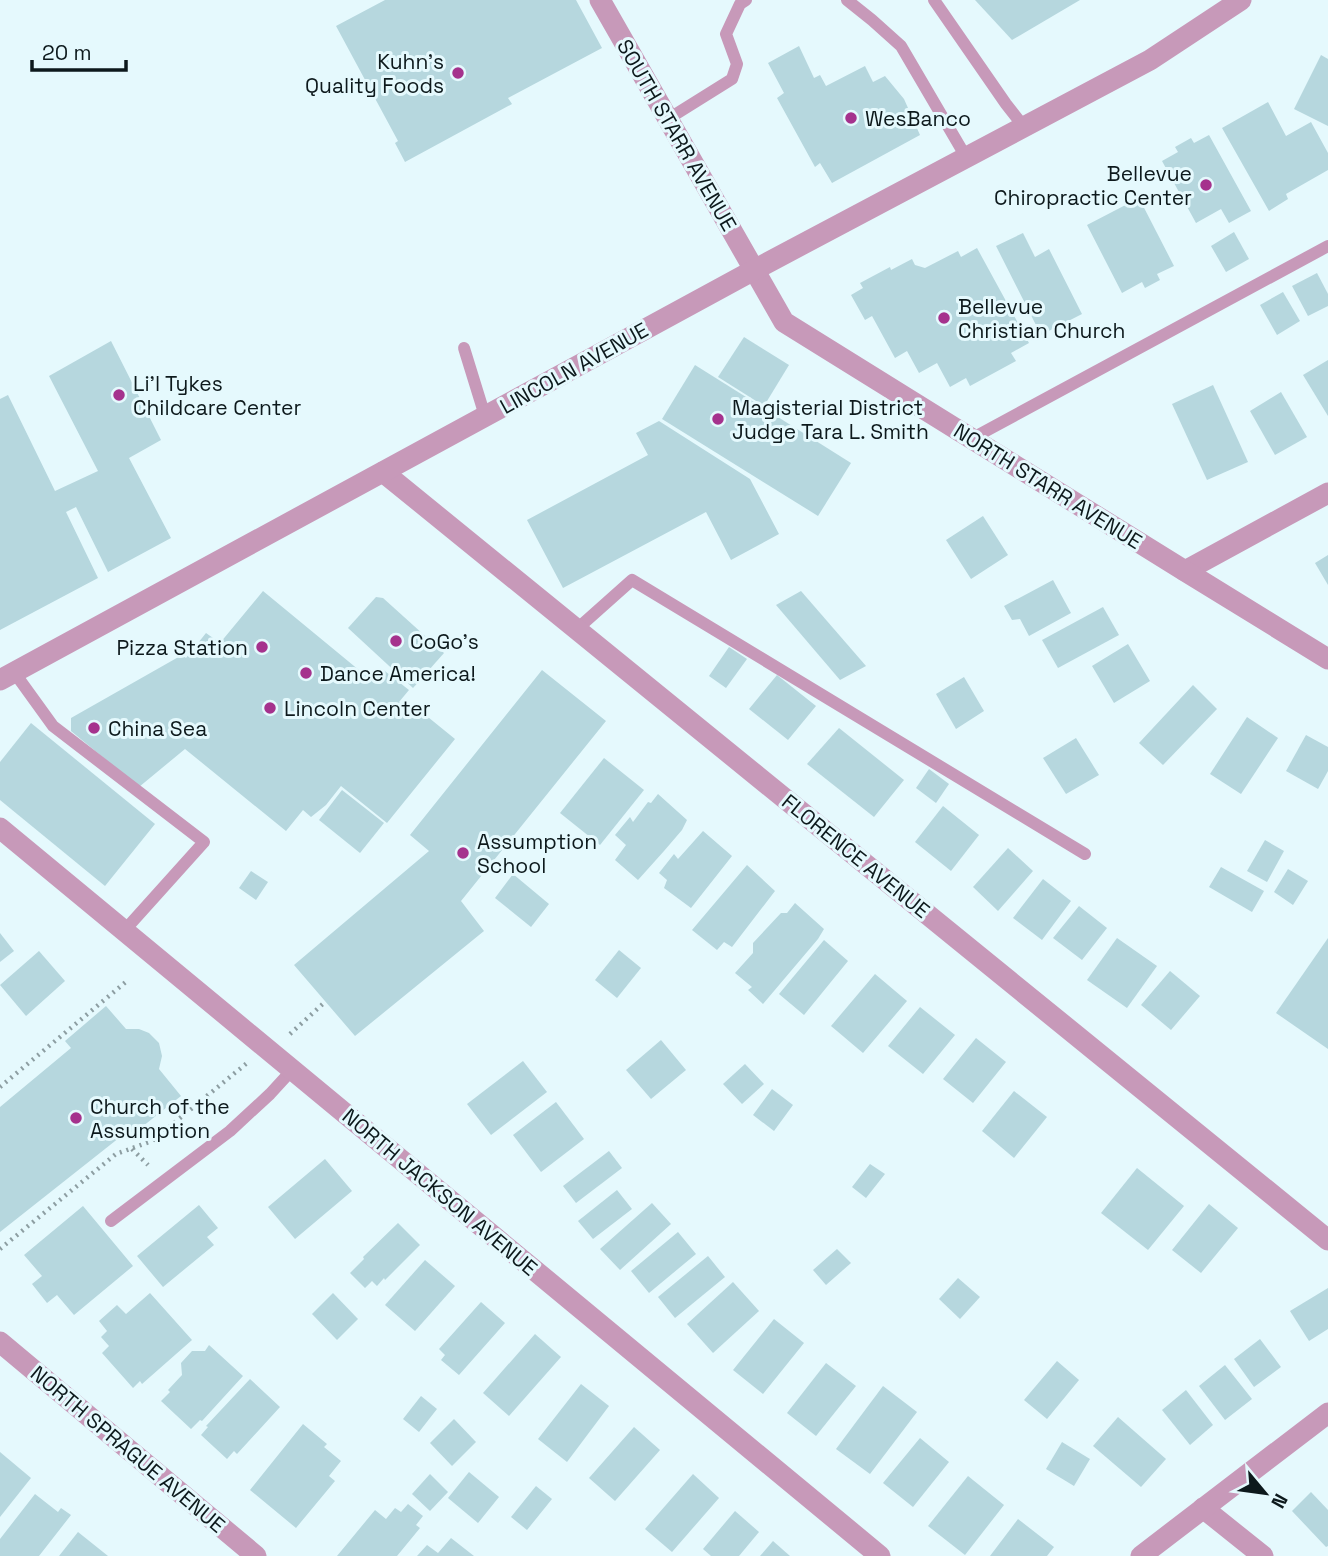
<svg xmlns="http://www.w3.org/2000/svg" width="1328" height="1556" font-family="'Space Grotesk',sans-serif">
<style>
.building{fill:#b6d7de}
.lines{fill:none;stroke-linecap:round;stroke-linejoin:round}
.path{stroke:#8d9ea2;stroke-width:4.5;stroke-dasharray:2 5;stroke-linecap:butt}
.service{stroke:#c799b9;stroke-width:12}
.minor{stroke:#c799b9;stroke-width:21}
.tertiary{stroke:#c799b9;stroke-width:21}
.poi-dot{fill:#a5328d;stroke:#e5f9fd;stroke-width:2.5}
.labels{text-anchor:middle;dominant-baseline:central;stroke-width:6;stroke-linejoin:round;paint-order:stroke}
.poi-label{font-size:21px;fill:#0d191c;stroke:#e5f9fd;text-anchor:start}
.street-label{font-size:21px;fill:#0d191c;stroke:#e5f9fd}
</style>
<rect width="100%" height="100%" fill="#e5f9fd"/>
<!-- building -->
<g class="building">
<path d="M385,0H576L602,48L508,98L512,104L405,162L395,143L398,141L336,26Z"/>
<path d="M975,0H1080L1012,40Z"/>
<path d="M799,46L814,78L820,75L826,86L865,66L873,82L885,76L904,99L920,135L832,183L820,163L815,167L777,98L784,93L768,63Z"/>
<path d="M1321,55L1328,59V126L1294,109Z"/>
<path d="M1268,102L1286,136L1311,122L1328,153V170L1286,194L1288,199L1269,211L1222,128Z"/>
<path d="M1209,135L1251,211L1229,223L1221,209L1196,223L1162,161L1178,152L1175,147L1191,138L1194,143Z"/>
<path d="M1139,198L1174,266L1157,274L1160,280L1145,288L1142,282L1122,293L1087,225Z"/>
<path d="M1234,232L1249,259L1226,272L1211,246Z"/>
<path d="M1023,233L1035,257L1049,249L1082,314L1041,335L996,246Z"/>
<path d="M977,248L1029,343L1011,353L1016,361L970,386L966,378L950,387L937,363L919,373L907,351L895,358L872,316L865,320L851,295L863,288L860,283L890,267L891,270L912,259L915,265L925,268L958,251L961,257Z"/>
<path d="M1317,273L1328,294V306L1308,316L1292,286Z"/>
<path d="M1283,292L1300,321L1277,335L1260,305Z"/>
<path d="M744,337L789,365L764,406L718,377Z"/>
<path d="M111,341L161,440L129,458L171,538L108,572L76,507L66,512L98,578L0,630V399L8,395L55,491L98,471L49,376Z"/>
<path d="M1328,360V416L1303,375Z"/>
<path d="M695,365L851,463L818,516L662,419Z"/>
<path d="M1213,385L1248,462L1207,480L1172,404Z"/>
<path d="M1281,392L1307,437L1275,455L1250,411Z"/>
<path d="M659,421L750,479L779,534L731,560L706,512L563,588L527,520L648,455L636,433Z"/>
<path d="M983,516L1008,555L971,579L946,540Z"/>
<path d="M1328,555V585L1315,563Z"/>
<path d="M1053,580L1071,613L1029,636L1020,619L1012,620L1004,606Z"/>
<path d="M263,591L371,680L381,668L409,690L399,702L419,719L423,713L455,739L387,823L341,786L326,805L311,817L303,810L286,831L185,749L139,787L71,731V718L182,655L186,658L206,633L220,643Z"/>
<path d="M801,591L866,666L840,680L776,605Z"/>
<path d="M376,597L383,598L444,653L413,688L348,628Z"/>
<path d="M1103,607L1119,635L1058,668L1042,640Z"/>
<path d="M1128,644L1150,681L1114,703L1092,666Z"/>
<path d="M729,647L747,659L726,688L709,676Z"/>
<path d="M542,670L606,721L461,901L484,931L355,1036L294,965L429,851L410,835Z"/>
<path d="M777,675L816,706L788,740L749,709Z"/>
<path d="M964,677L984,711L956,729L936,694Z"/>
<path d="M1193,685L1217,709L1163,765L1139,743Z"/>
<path d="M1247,717L1278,738L1241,794L1210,774Z"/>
<path d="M31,723L155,824L105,886L0,800V762Z"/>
<path d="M839,728L904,780L874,817L807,764Z"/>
<path d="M1306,735L1328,747V771L1318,789L1286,771Z"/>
<path d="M1076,738L1099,775L1066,794L1043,758Z"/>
<path d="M604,758L644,790L600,845L560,813Z"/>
<path d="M929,769L949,784L936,803L916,788Z"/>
<path d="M342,790L384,823L360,853L319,820Z"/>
<path d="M658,794L687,820L682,830L664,851L638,880L615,860L626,845L615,835L630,817L633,822L648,802L651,803Z"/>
<path d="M943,806L979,835L951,871L915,842Z"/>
<path d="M703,831L732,856L691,908L664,888L667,880L659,873L674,854L678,859Z"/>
<path d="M1265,840L1284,851L1267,882L1247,871Z"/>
<path d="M1008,848L1033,871L998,911L973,887Z"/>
<path d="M747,865L775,891L732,947L724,942L717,950L692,930Z"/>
<path d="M1221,867L1264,891L1252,912L1209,887Z"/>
<path d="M1288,869L1308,881L1293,905L1274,892Z"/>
<path d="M251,871L268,882L256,900L239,888Z"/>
<path d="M513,874L549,904L531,927L495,898Z"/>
<path d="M1043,879L1071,901L1042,940L1013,918Z"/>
<path d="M795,903L824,929L818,939L763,1004L748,990L752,987L735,973L753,953V943L781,913H787Z"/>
<path d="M1079,906L1107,928L1082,960L1053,938Z"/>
<path d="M0,933L14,951L0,962Z"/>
<path d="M1117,938L1157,966L1127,1008L1087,980Z"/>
<path d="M1328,938V1049L1276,1013Z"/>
<path d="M824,940L848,961L804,1015L779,994Z"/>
<path d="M619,950L641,968L617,998L595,980Z"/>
<path d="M39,951L65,981L26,1016L0,985Z"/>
<path d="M1170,971L1200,996L1171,1030L1141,1005Z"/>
<path d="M875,974L907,1001L863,1053L831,1026Z"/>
<path d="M106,1006L126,1029H139L149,1033L159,1043L162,1056L159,1069L181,1096L133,1134L129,1130L0,1232V1107L71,1048L65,1041Z"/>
<path d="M920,1007L955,1035L923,1074L888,1046Z"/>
<path d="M976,1038L1006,1062L973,1103L943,1079Z"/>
<path d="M661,1040L686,1070L651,1099L626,1070Z"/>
<path d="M523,1061L547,1092L491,1135L467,1104Z"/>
<path d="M745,1064L764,1084L742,1104L723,1084Z"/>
<path d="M772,1089L793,1105L774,1131L753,1115Z"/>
<path d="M1014,1091L1047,1117L1014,1158L982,1131Z"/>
<path d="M556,1102L584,1139L541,1172L513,1135Z"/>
<path d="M609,1151L622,1168L576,1203L563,1186Z"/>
<path d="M325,1159L352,1191L295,1239L268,1207Z"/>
<path d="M870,1164L885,1174L866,1198L852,1187Z"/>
<path d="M1137,1168L1184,1206L1148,1250L1101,1213Z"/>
<path d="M617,1190L632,1209L593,1239L578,1221Z"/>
<path d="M652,1203L671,1224L620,1270L600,1249Z"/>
<path d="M1209,1204L1238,1228L1201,1273L1172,1250Z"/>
<path d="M199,1205L218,1228L207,1237L214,1245L163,1287L137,1256Z"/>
<path d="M83,1206L133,1266L74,1315L57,1295L47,1303L32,1284L42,1276L24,1255Z"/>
<path d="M398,1223L420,1245L385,1280L384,1278L377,1286L372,1281L365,1288L350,1273L364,1259L363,1257Z"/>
<path d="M678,1232L696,1254L649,1293L631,1271Z"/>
<path d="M837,1249L851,1263L826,1285L813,1270Z"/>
<path d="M708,1256L725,1277L675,1318L658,1297Z"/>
<path d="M425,1260L455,1286L415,1331L385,1305Z"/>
<path d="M958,1278L980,1297L960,1319L939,1299Z"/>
<path d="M733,1282L759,1311L713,1353L687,1324Z"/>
<path d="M1328,1288V1329L1309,1341L1290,1311Z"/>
<path d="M150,1293L192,1340L142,1384L140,1381L133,1388L102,1353L109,1346L101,1337L107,1331L99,1321L117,1305L126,1314Z"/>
<path d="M333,1293L358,1319L337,1340L312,1314Z"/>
<path d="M481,1302L505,1323L459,1375L441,1360L445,1355L439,1349Z"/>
<path d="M774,1319L804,1343L763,1394L733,1370Z"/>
<path d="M535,1334L561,1357L509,1416L483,1393Z"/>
<path d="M1260,1339L1281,1367L1254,1387L1234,1359Z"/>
<path d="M209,1345L243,1376L202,1421L200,1420L191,1429L161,1401L170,1392L168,1390L182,1375L181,1363L192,1351H205Z"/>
<path d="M1057,1361L1079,1380L1047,1419L1024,1400Z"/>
<path d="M826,1363L856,1386L816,1436L787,1413Z"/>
<path d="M1225,1365L1252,1399L1225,1420L1199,1386Z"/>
<path d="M250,1379L280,1407L237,1454L234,1451L227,1459L201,1435L208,1427L206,1426Z"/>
<path d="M581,1384L609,1406L567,1462L538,1439Z"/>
<path d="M883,1386L917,1412L870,1474L836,1449Z"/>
<path d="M1186,1390L1213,1425L1190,1445L1162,1410Z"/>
<path d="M421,1396L437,1409L419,1432L403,1419Z"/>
<path d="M1118,1417L1166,1459L1141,1487L1093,1446Z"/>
<path d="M454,1419L476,1442L452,1466L430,1443Z"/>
<path d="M303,1424L327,1444L324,1447L341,1461L329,1476L335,1481L296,1528L250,1490Z"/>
<path d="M634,1427L660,1450L615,1501L589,1478Z"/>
<path d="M920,1438L949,1462L913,1507L883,1483Z"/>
<path d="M1062,1442L1090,1459L1074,1486L1046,1469Z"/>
<path d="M0,1452L31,1478L0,1517Z"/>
<path d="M469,1472L499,1497L478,1523L448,1498Z"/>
<path d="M430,1474L448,1492L430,1511L412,1494Z"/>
<path d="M693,1474L719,1498L672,1552L645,1529Z"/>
<path d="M968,1476L1004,1505L965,1555L928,1526Z"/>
<path d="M536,1486L552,1499L527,1530L511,1517Z"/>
<path d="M1311,1492L1328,1510V1546L1326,1547L1292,1511Z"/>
<path d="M35,1494L58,1512L61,1508L71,1515L39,1556H0V1539Z"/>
<path d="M408,1504L423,1516L416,1525L420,1528L397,1556H337L375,1510L386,1519L395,1508L401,1512Z"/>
<path d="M735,1511L759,1532L739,1556H711L703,1549Z"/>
<path d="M1018,1519L1054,1547L1047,1556H990Z"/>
<path d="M78,1532L108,1556H59Z"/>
<path d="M451,1538L474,1556H417L427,1545L438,1553Z"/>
<path d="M773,1541L790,1556H760Z"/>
</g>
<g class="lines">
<!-- path -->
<g class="path">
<path d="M290,1034L326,1001"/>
<path d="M0,1087L127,981"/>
<path d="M132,1149L148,1165"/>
<path d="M0,1249L116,1154L152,1141L247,1063"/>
</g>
<!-- service -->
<g class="service">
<path d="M847,0L872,20L901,46L966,157"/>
<path d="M934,0L1006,104L1024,127"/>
<path d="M668,119L732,79L737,64L726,34L740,4L746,0"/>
<path d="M464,348L485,416"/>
<path d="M971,439L1328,246"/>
<path d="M577,629L632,580L1085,854"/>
<path d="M14,672L53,726L204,842L124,931"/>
<path d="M111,1221L230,1131L270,1094L292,1070"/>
</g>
<!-- minor -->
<g class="minor">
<path d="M383,472L1328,1240"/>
<path d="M1185,571L1328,493"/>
<path d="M0,828L880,1556"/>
<path d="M0,1342L256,1556"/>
<path d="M1203,1508L1263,1556"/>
<path d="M1141,1556L1328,1413"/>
</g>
<!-- tertiary -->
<g class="tertiary">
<path d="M600,0L784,322L1185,571L1328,659"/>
<path d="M0,680L754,270L1150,60L1241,0"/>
</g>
</g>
<!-- markers -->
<g class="poi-dot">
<circle cx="458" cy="73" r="7"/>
<circle cx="851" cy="118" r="7"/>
<circle cx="1206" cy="185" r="7"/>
<circle cx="944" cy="318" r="7"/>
<circle cx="119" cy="395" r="7"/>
<circle cx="718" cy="419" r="7"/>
<circle cx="396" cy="641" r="7"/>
<circle cx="262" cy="647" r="7"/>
<circle cx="306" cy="673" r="7"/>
<circle cx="270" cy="708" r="7"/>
<circle cx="94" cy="728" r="7"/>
<circle cx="463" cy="853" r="7"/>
<circle cx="76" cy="1118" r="7"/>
</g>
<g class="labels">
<!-- poi labels -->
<g class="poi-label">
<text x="444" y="61" text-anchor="end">Kuhn's<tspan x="444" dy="24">Quality Foods</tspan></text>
<text x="865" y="118">WesBanco</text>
<text x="1192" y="173" text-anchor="end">Bellevue<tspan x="1192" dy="24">Chiropractic Center</tspan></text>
<text x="958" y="306">Bellevue<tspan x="958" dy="24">Christian Church</tspan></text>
<text x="133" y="383">Li'l Tykes<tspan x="133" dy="24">Childcare Center</tspan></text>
<text x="732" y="407">Magisterial District<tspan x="732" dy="24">Judge Tara L. Smith</tspan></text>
<text x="410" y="641">CoGo's</text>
<text x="248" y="647" text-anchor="end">Pizza Station</text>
<text x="320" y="673">Dance America!</text>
<text x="284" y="708">Lincoln Center</text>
<text x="108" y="728">China Sea</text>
<text x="477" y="841">Assumption<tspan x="477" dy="24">School</tspan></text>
<text x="90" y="1106">Church of the<tspan x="90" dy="24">Assumption</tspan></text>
</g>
<!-- street labels -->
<g class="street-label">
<text transform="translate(677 135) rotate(60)">SOUTH STARR AVENUE</text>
<text transform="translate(574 368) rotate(-29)">LINCOLN AVENUE</text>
<text transform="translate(1048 486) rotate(32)">NORTH STARR AVENUE</text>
<text transform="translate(856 856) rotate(39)">FLORENCE AVENUE</text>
<text transform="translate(440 1192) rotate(40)">NORTH JACKSON AVENUE</text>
<text transform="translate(128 1449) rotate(40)">NORTH SPRAGUE AVENUE</text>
</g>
</g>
<!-- north arrow -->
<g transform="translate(1265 1493) rotate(119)" stroke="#e5f9fd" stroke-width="5" paint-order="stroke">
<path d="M0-5L12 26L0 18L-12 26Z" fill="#0d191c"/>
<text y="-10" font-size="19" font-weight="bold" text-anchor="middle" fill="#0d191c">N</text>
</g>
<!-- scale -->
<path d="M32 60v10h94v-10" fill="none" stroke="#0d191c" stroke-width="3.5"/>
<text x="42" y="60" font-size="21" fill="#0d191c" stroke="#e5f9fd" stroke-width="5" paint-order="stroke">20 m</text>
</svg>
